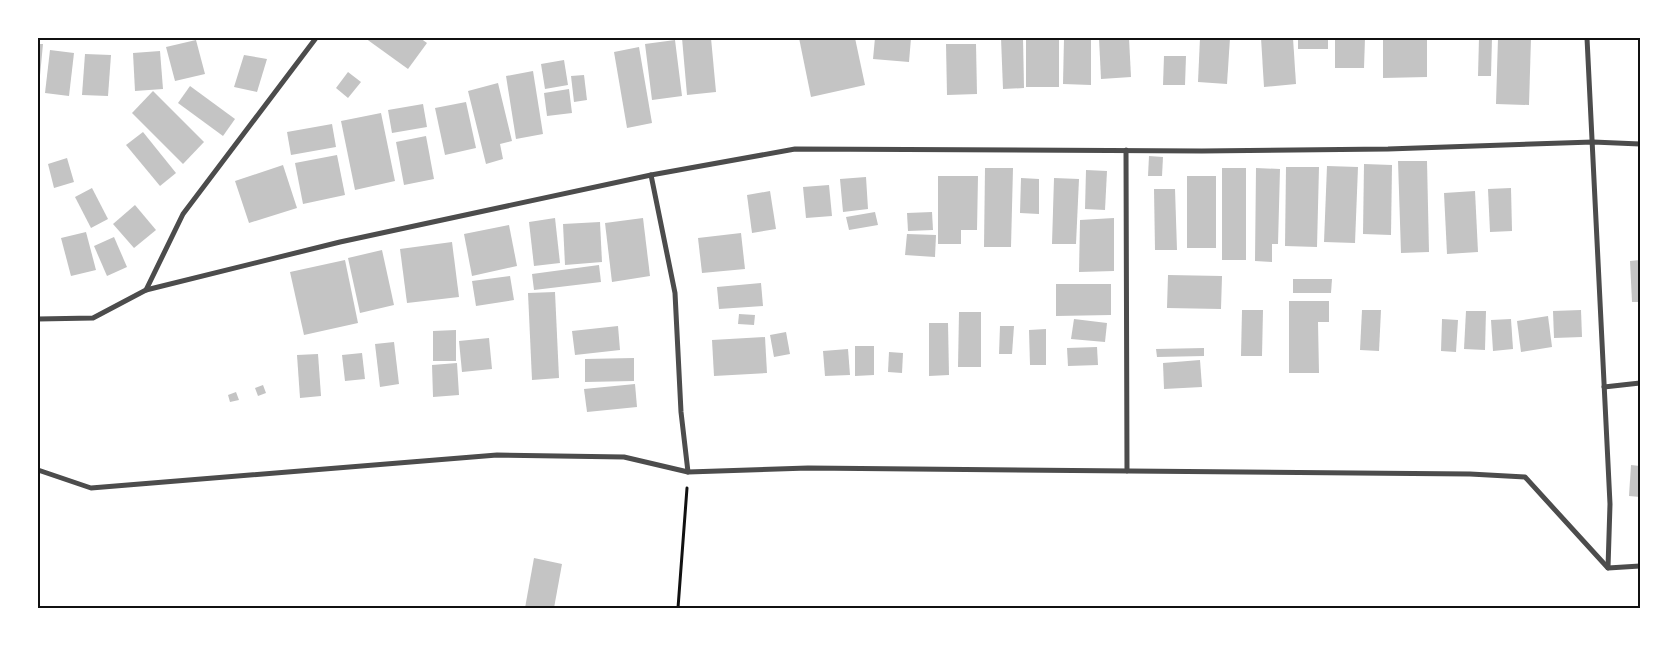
<svg xmlns="http://www.w3.org/2000/svg" width="1678" height="646" font-family="'DejaVu Sans',sans-serif">
<style>
.building{fill:#c4c4c4}
.lines{fill:none;stroke-linecap:round;stroke-linejoin:round}
.path{stroke:#111;stroke-width:3}
.minor{stroke:#4c4c4c;stroke-width:5}
.neatline{fill:none;stroke:#111;stroke-width:2}
</style>
<rect width="100%" height="100%" fill="#fff"/>
<!-- building -->
<g class="building">
<path d="M365,38H420L427,43L408,69Z"/>
<path d="M682,38H711L716,92L687,95Z"/>
<path d="M799,38H855L865,85L811,97Z"/>
<path d="M875,38H911L909,62L873,59Z"/>
<path d="M1001,38H1023L1024,88L1003,89Z"/>
<rect x="1026" y="38" width="33" height="49"/>
<path d="M1064,38H1091V85L1063,84Z"/>
<path d="M1099,38H1129L1131,77L1101,79Z"/>
<path d="M1200,38H1230L1227,84L1198,82Z"/>
<path d="M1261,38H1293L1296,84L1264,87Z"/>
<rect x="1298" y="38" width="30" height="11"/>
<path d="M1335,38H1365L1364,68H1335Z"/>
<path d="M1383,38H1427V77L1383,78Z"/>
<path d="M1479,38H1492L1491,76H1478Z"/>
<path d="M1498,38H1531L1529,105L1496,104Z"/>
<path d="M196,40L205,74L175,81L166,47Z"/>
<path d="M675,40L682,96L652,100L645,44Z"/>
<path d="M38,44H43L39,86H38Z"/>
<path d="M946,44H976L977,94L947,95Z"/>
<path d="M639,47L652,123L627,128L614,52Z"/>
<path d="M50,50L74,53L69,96L45,93Z"/>
<path d="M160,51L163,89L135,91L133,53Z"/>
<path d="M85,54L111,55L108,96L82,95Z"/>
<path d="M244,55L267,59L257,92L234,87Z"/>
<path d="M1164,56H1186L1185,85H1163Z"/>
<path d="M564,60L568,85L545,89L541,64Z"/>
<path d="M533,71L543,134L516,139L506,76Z"/>
<path d="M348,72L361,82L348,98L336,88Z"/>
<path d="M584,75L587,100L574,102L571,76Z"/>
<path d="M498,83L512,141L500,144L503,159L486,164L468,91Z"/>
<path d="M190,86L235,119L223,136L178,103Z"/>
<path d="M569,89L572,113L547,116L544,93Z"/>
<path d="M153,91L204,142L183,164L132,113Z"/>
<path d="M466,102L476,148L445,155L435,108Z"/>
<path d="M423,104L427,127L392,133L388,110Z"/>
<path d="M381,113L395,181L355,190L341,121Z"/>
<path d="M332,124L336,147L291,155L287,132Z"/>
<path d="M143,132L176,173L160,186L126,145Z"/>
<path d="M426,136L434,179L404,185L396,142Z"/>
<path d="M337,155L345,195L303,204L295,163Z"/>
<path d="M1149,156L1163,157L1162,176H1148Z"/>
<path d="M67,158L74,182L54,188L48,164Z"/>
<path d="M1398,161H1427L1429,252L1401,253Z"/>
<path d="M1364,164L1392,165L1391,235L1363,234Z"/>
<path d="M283,165L297,208L249,223L235,181Z"/>
<path d="M1327,166L1358,167L1355,243L1324,242Z"/>
<path d="M1286,167H1319L1317,247L1285,246Z"/>
<path d="M985,168H1013L1011,247H984Z"/>
<rect x="1222" y="168" width="24" height="92"/>
<path d="M1256,168L1280,169L1278,244H1272V262L1255,261Z"/>
<path d="M1086,170L1107,171L1105,210L1085,209Z"/>
<path d="M938,176H978L977,230H961V244H938Z"/>
<rect x="1187" y="176" width="29" height="72"/>
<path d="M866,177L868,209L843,212L840,179Z"/>
<path d="M1021,178L1039,179V214L1020,213Z"/>
<path d="M1054,178L1079,179L1076,244H1052Z"/>
<path d="M829,185L832,216L806,218L803,187Z"/>
<path d="M92,188L108,219L91,228L75,197Z"/>
<path d="M1511,188L1512,231L1490,232L1488,189Z"/>
<path d="M1154,189H1175L1177,250H1155Z"/>
<path d="M770,191L776,229L752,233L747,195Z"/>
<path d="M1475,191L1478,252L1447,254L1444,193Z"/>
<path d="M135,205L156,230L134,248L113,224Z"/>
<path d="M875,212L878,225L849,230L846,217Z"/>
<path d="M932,212L933,230L908,231L907,213Z"/>
<path d="M555,218L560,263L534,266L529,222Z"/>
<path d="M643,218L650,276L612,282L605,223Z"/>
<path d="M1114,218V271L1079,272L1080,220Z"/>
<path d="M600,222L602,262L565,265L563,224Z"/>
<path d="M509,225L517,266L472,276L464,234Z"/>
<path d="M86,232L96,270L71,276L61,238Z"/>
<path d="M741,233L745,269L702,273L698,238Z"/>
<path d="M907,234L936,235L935,257L905,255Z"/>
<path d="M114,237L127,267L107,276L94,246Z"/>
<path d="M452,242L459,297L407,303L400,249Z"/>
<path d="M382,250L394,305L360,313L348,258Z"/>
<path d="M345,260L358,323L304,335L290,272Z"/>
<path d="M1640,260V302H1632L1630,261Z"/>
<path d="M599,265L601,282L534,290L532,274Z"/>
<path d="M1168,275L1222,276L1221,309L1167,308Z"/>
<path d="M510,276L514,300L476,306L472,281Z"/>
<path d="M1293,279H1332L1331,293H1293Z"/>
<path d="M761,283L763,306L719,309L717,287Z"/>
<path d="M1056,284H1111V315L1056,316Z"/>
<path d="M555,292L559,378L532,380L528,293Z"/>
<path d="M1289,301H1329V322H1318L1319,373H1289Z"/>
<path d="M1242,310H1263L1262,356H1241Z"/>
<path d="M1362,310H1381L1379,351L1360,350Z"/>
<path d="M1581,310L1582,337L1554,338L1553,311Z"/>
<path d="M1466,311H1486L1485,350L1464,349Z"/>
<path d="M959,312H981V367H958Z"/>
<path d="M739,314L755,315L754,325L738,324Z"/>
<path d="M1548,316L1552,347L1521,352L1517,321Z"/>
<path d="M1074,319L1107,323L1105,342L1071,339Z"/>
<path d="M1442,319L1458,320L1456,352L1441,351Z"/>
<path d="M1511,319L1513,349L1493,351L1491,320Z"/>
<path d="M929,323H948L949,375L929,376Z"/>
<path d="M618,326L620,350L575,355L572,331Z"/>
<path d="M1000,326H1014L1012,354H999Z"/>
<path d="M1046,329V365H1030L1029,330Z"/>
<path d="M456,330V361H433V331Z"/>
<path d="M786,332L790,354L774,357L770,335Z"/>
<path d="M765,337L767,373L714,376L712,340Z"/>
<path d="M489,338L492,369L462,372L459,341Z"/>
<path d="M394,342L399,384L380,387L375,344Z"/>
<path d="M855,346H874V375L855,376Z"/>
<path d="M1097,347L1098,365L1068,366L1067,348Z"/>
<path d="M1204,348V356L1157,357L1156,349Z"/>
<path d="M848,349L850,375L825,376L823,351Z"/>
<path d="M889,352L903,353L902,373L888,372Z"/>
<path d="M362,353L365,379L345,381L342,355Z"/>
<path d="M318,354L321,396L300,398L297,355Z"/>
<path d="M634,358V381L585,382V359Z"/>
<path d="M1200,360L1202,387L1164,389L1163,363Z"/>
<path d="M457,363L459,395L433,397L432,365Z"/>
<path d="M635,384L637,407L587,412L584,389Z"/>
<path d="M263,385L266,393L258,396L255,388Z"/>
<path d="M236,392L239,400L230,402L228,395Z"/>
<path d="M1631,465L1640,466V497L1629,496Z"/>
<path d="M534,558L562,564L554,608H525Z"/>
</g>
<g class="lines">
<!-- path -->
<path class="path" d="M678,608L687,488"/>
<!-- minor -->
<g class="minor">
<path d="M1587,38L1610,504L1608,568"/>
<path d="M1126,150L1127,471"/>
<path d="M651,175L675,293L681,412L688,472"/>
<path d="M146,290L183,214L316,38"/>
<path d="M38,319L93,318L146,290L340,242L651,175L795,149L1202,151L1388,149L1593,142L1640,144"/>
<path d="M1604,387L1640,383"/>
<path d="M38,470L91,488L497,455L624,457L688,472L808,468L1470,474L1525,477L1608,568L1640,566"/>
</g>
</g>
<!-- border -->
<rect width="1678" height="646" fill="none" stroke="#ffffff" stroke-width="78"/>
<rect x="39" y="39" width="1600" height="568" class="neatline"/>
</svg>
